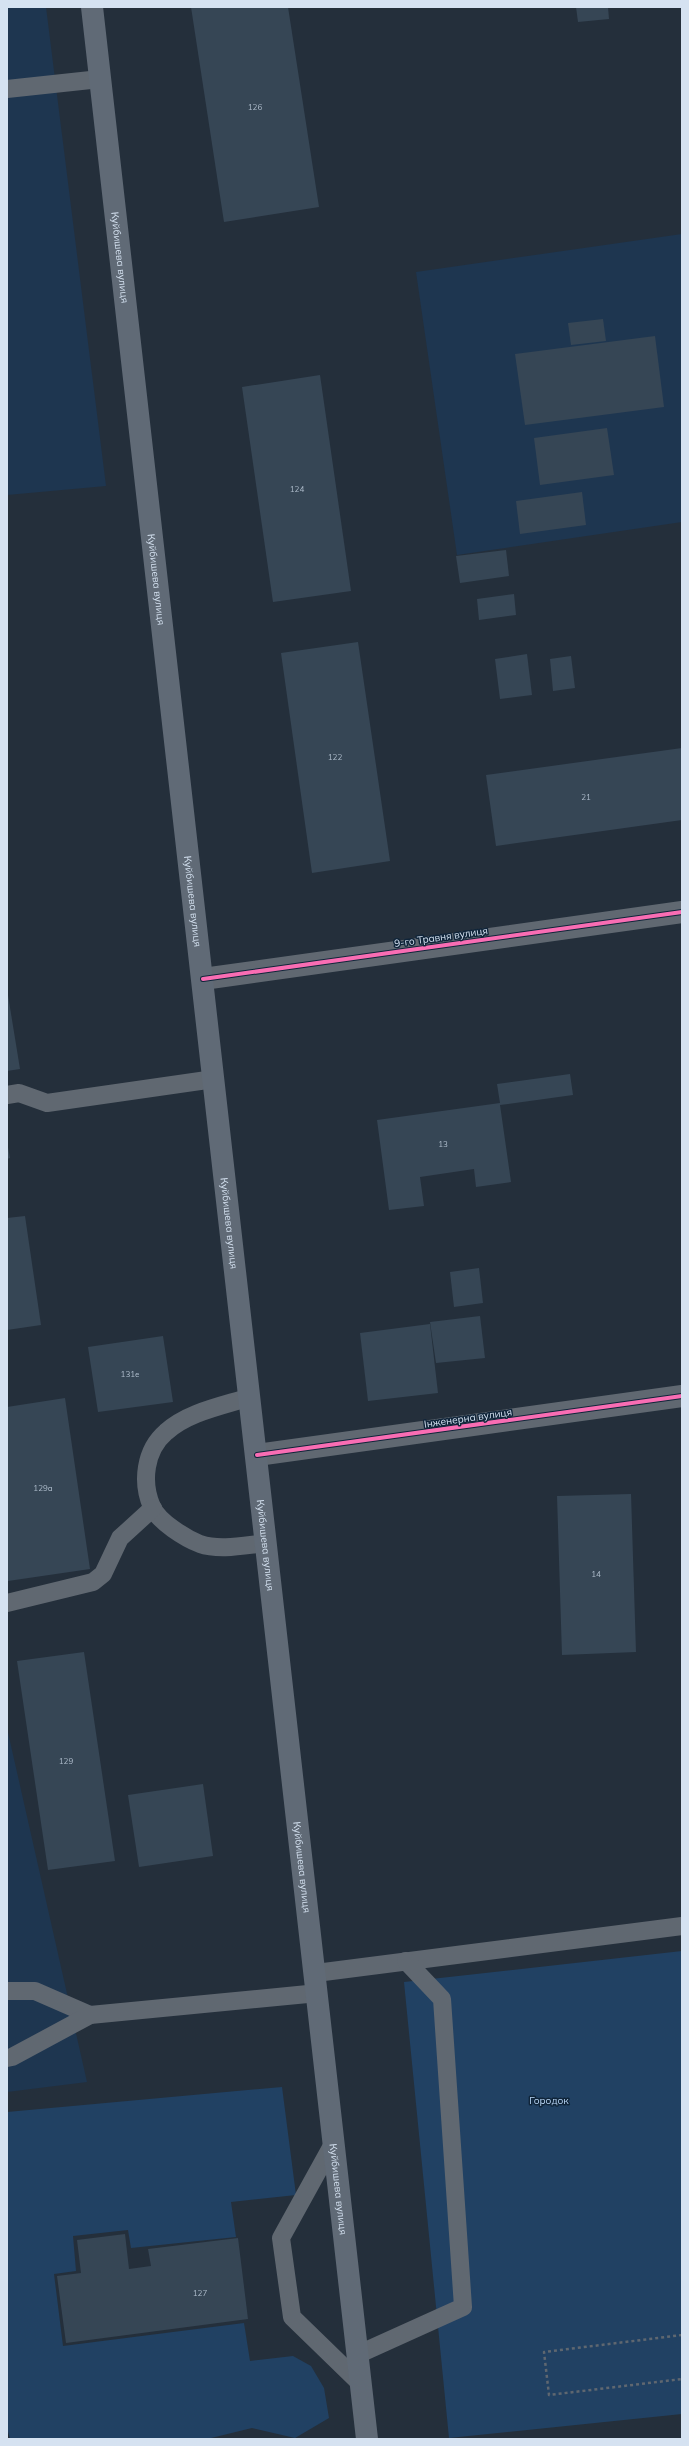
<svg xmlns="http://www.w3.org/2000/svg" width="689" height="2446" font-family="Mulish,sans-serif">
<style>
.built{fill:#1e3650}
.green{fill:#214163}
.building{fill:#364655}
.lines{fill:none;stroke-linecap:round;stroke-linejoin:round}
.path{stroke:#5f6770;stroke-width:2.5;stroke-dasharray:3 3;stroke-linecap:butt}
.service{stroke:#606871;stroke-width:18}
.minor{stroke:#606871;stroke-width:22}
.secondary{stroke:#606a76;stroke-width:22}
.cycleway-casing{stroke:#10253a;stroke-width:6}
.cycleway{stroke:#f96db3;stroke-width:4}
.labels{text-anchor:middle;dominant-baseline:central;stroke-width:3;stroke-linejoin:round;paint-order:stroke}
.number-label{font-size:8px;fill:#adbbca}
.street-label{font-size:10px;fill:#d5e2f1;stroke:#10253a}
.park-label{font-size:10px;fill:#b7d4f4;stroke:#10253a}
</style>
<rect width="100%" height="100%" fill="#242f3b"/>
<!-- built -->
<g class="built">
<path d="M7,7H46L106,486L7,495Z"/>
<path d="M682,234V522L457,555L416,272Z"/>
<path d="M7,1728L87,2082L7,2092Z"/>
</g>
<!-- green -->
<g class="green">
<path d="M682,1951V2414L449,2438L404,1982Z"/>
<path d="M282,2087L296,2195L231,2202L236,2237L131,2248L128,2230L73,2236L76,2271L54,2274L63,2346L244,2323L250,2361L293,2356L311,2366L324,2388L329,2418L295,2438L252,2428L207,2439H10L7,2428V2112Z"/>
</g>
<!-- building -->
<g class="building">
<path d="M191,7H288L319,207L224,222Z"/>
<path d="M576,7H608L609,19L578,22Z"/>
<path d="M603,319L606,341L571,345L568,323Z"/>
<path d="M655,336L664,407L525,425L515,354Z"/>
<path d="M320,375L351,591L273,602L242,387Z"/>
<path d="M607,428L614,475L540,485L534,438Z"/>
<path d="M582,492L586,525L520,534L516,501Z"/>
<path d="M506,550L509,576L460,583L456,556Z"/>
<path d="M514,594L516,615L479,620L477,599Z"/>
<path d="M358,642L390,861L312,873L281,653Z"/>
<path d="M527,654L532,695L500,699L495,659Z"/>
<path d="M571,656L575,688L553,691L550,659Z"/>
<path d="M682,748V820L496,846L486,775Z"/>
<path d="M7,989L20,1069L7,1071Z"/>
<path d="M570,1074L573,1095L500,1105L511,1182L476,1187L474,1169L420,1177L424,1206L389,1210L377,1120L500,1103L497,1084Z"/>
<path d="M7,1142L10,1158L7,1159Z"/>
<path d="M25,1216L41,1325L7,1330V1218Z"/>
<path d="M479,1268L483,1303L454,1307L450,1272Z"/>
<path d="M480,1316L485,1358L436,1363L430,1322Z"/>
<path d="M430,1324L438,1393L368,1401L360,1333Z"/>
<path d="M163,1336L173,1402L98,1412L88,1347Z"/>
<path d="M65,1398L90,1569L8,1581L7,1407Z"/>
<path d="M631,1494L636,1652L562,1655L557,1496Z"/>
<path d="M84,1652L115,1861L48,1870L17,1661Z"/>
<path d="M203,1784L213,1856L139,1867L128,1795Z"/>
<path d="M125,2234L129,2269L151,2266L148,2249L238,2238L248,2319L66,2343L57,2276L81,2273L77,2240Z"/>
</g>
<g class="lines">
<!-- path -->
<path class="path" d="M682,2335L544,2352L549,2395L682,2379"/>
<!-- service -->
<g class="service">
<path d="M7,89L100,79"/>
<path d="M7,1095L19,1093L47,1103L214,1079"/>
<path d="M250,1397C222,1406 188,1412 166,1432C145,1450 141,1482 152,1507C159,1522 185,1538 200,1544C220,1551 246,1545 267,1543"/>
<path d="M7,1603L93,1582L103,1574L120,1538L153,1508"/>
<path d="M316,1973L682,1926"/>
<path d="M7,1991H35L90,2015"/>
<path d="M7,2058L12,2057L90,2015L318,1993"/>
<path d="M334,2142L281,2238L292,2317L362,2385"/>
<path d="M359,2354L463,2307L442,1999L406,1961"/>
</g>
<!-- minor -->
<g class="minor">
<path d="M203,979L682,912"/>
<path d="M257,1455L682,1396"/>
</g>
<!-- secondary -->
<path class="secondary" id="s1" d="M92,7L367,2439"/>
<!-- cycleway casing -->
<g class="cycleway-casing">
<g id="cycleway">
<path d="M203,979L682,912"/>
<path d="M257,1455L682,1396"/>
</g>
</g>
<!-- cycleway -->
<use href="#cycleway" class="cycleway"/>
</g>
<g class="labels">
<!-- number labels -->
<g class="number-label">
<text x="255" y="107">126</text>
<text x="297" y="489">124</text>
<text x="335" y="757">122</text>
<text x="586" y="797">21</text>
<text x="443" y="1144">13</text>
<text x="130" y="1374">131е</text>
<text x="43" y="1488">129а</text>
<text x="596" y="1574">14</text>
<text x="66" y="1761">129</text>
<text x="200" y="2293">127</text>
</g>
<!-- street labels -->
<g class="street-label">
<text stroke="none"><textPath href="#s1" startOffset="252">Куйбишева вулиця</textPath></text>
<text stroke="none"><textPath href="#s1" startOffset="576">Куйбишева вулиця</textPath></text>
<text stroke="none"><textPath href="#s1" startOffset="900">Куйбишева вулиця</textPath></text>
<text transform="translate(441 937) rotate(-8)">9-го Травня вулиця</text>
<text stroke="none"><textPath href="#s1" startOffset="1224">Куйбишева вулиця</textPath></text>
<text transform="translate(468 1418) rotate(-8)">Інженерна вулиця</text>
<text stroke="none"><textPath href="#s1" startOffset="1548">Куйбишева вулиця</textPath></text>
<text stroke="none"><textPath href="#s1" startOffset="1872">Куйбишева вулиця</textPath></text>
<text stroke="none"><textPath href="#s1" startOffset="2196">Куйбишева вулиця</textPath></text>
</g>
<!-- park labels -->
<g class="park-label">
<text x="549" y="2100">Городок</text>
</g>
</g>
<!-- border -->
<rect width="689" height="2446" fill="none" stroke="#d5e2f1" stroke-width="16"/>
</svg>
